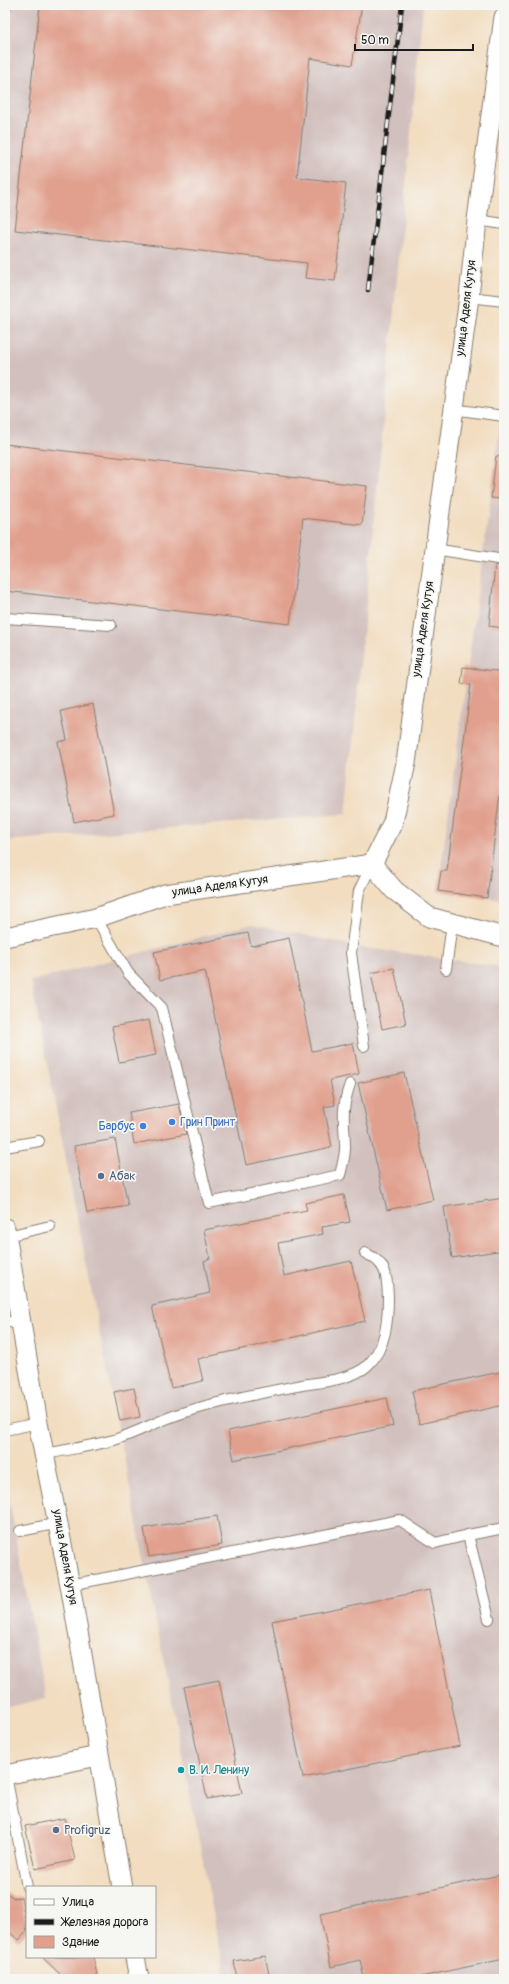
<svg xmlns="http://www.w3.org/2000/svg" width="509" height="1984" font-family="Pangolin,sans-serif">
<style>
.industrial{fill:#d1c0bd}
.building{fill:#e1a08e}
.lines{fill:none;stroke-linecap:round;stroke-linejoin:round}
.lane-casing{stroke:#877c6e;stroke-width:12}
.street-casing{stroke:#877c6e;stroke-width:21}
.lane{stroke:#fff;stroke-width:10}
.street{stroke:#fff;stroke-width:19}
.rail-casing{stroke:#1c1c1c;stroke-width:4.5}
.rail{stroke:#f6f6f2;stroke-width:3;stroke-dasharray:9;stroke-linecap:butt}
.shop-dot{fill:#3f7fe0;stroke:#f6f6f2;stroke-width:1.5}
.service-dot{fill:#5c6f8a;stroke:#f6f6f2;stroke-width:1.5}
.culture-dot{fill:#0f9aa8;stroke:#f6f6f2;stroke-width:1.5}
.labels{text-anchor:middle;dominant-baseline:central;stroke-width:3.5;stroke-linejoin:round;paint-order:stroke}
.street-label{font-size:12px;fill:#1c1c1c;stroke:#f6f6f2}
.shop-label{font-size:12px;fill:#366cbe;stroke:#f6f6f2;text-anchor:start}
.service-label{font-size:12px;fill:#4e5e75;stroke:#f6f6f2;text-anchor:start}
.culture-label{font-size:12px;fill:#0d838f;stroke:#f6f6f2;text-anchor:start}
</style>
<rect width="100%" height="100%" fill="#f6f6f2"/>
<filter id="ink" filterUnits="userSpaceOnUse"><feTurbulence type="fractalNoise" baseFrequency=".025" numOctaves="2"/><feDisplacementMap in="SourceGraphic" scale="8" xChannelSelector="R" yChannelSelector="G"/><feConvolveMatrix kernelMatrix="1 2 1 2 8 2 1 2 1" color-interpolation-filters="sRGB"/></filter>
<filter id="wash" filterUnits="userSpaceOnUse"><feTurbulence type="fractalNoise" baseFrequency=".012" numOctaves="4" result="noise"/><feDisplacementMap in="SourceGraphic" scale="16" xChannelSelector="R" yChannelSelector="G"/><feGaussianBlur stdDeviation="0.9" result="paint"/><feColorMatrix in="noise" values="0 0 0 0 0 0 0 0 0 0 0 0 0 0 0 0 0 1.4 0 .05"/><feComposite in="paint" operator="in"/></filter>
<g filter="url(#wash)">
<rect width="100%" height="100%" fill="#f2ddc0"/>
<!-- industrial -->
<g class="industrial">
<path d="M5,5H423L346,814L5,841Z"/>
<path d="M504,397V900L438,891Z"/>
<path d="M252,924L360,947L504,967V1979H226L31,981Z"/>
<path d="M5,1478L46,1698L5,1708Z"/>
</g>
<g id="blocks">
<!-- building -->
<g class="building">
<path d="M40,5H362L352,65L310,58L297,177L346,183L335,281L305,278L307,263L15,230Z"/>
<path d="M5,444L367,486L362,525L303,518L290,624L5,591Z"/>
<path d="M496,456L504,457V499L491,498Z"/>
<path d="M495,565L504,566V628L489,626Z"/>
<path d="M463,667L504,672V762L487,898L438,891L441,871H447L471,685L461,684Z"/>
<path d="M93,704L114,814L74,822L58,742L67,740L61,711Z"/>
<path d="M248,933L251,946L289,938L312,1051L353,1043L359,1074L330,1080L335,1105L324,1107L332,1147L246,1165L205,971L160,980L154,952Z"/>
<path d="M394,968L406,1024L382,1029L371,973Z"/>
<path d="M149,1020L156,1055L119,1062L112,1027Z"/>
<path d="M404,1073L433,1200L387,1210L358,1083Z"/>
<path d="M179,1104L186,1134L134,1144L129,1113Z"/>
<path d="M115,1139L128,1206L87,1213L74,1146Z"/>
<path d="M344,1195L350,1222L322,1227L323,1234L278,1243L284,1276L351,1261L365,1321L198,1359L203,1381L171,1388L152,1306L210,1293L204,1261L210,1258L204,1230L307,1210L305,1203Z"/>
<path d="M504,1198V1250L452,1258L444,1207Z"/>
<path d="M504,1371V1405L419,1424L412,1391Z"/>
<path d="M134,1388L140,1417L120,1421L114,1392Z"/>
<path d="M387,1398L393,1426L234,1460L228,1431Z"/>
<path d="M217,1516L222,1545L149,1557L144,1528Z"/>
<path d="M429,1590L460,1746L303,1778L272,1621Z"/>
<path d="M219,1680L242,1793L207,1799L184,1687Z"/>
<path d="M65,1818L75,1860L35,1869L25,1826Z"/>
<path d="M504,1874V1959L411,1979H364L360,1960L331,1967L320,1914Z"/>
<path d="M5,1892L14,1898L21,1897L27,1931L19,1940L5,1929Z"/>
<path d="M265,1956L270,1979H237L234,1961Z"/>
<path d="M42,1957H93L98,1979H65Z"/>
</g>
</g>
</g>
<g filter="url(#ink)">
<use href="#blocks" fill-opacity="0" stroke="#877c6e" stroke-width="1"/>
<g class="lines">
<!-- lane casing -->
<g class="lane-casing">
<g id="lane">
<path d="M5,8L6,5"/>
<path d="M477,220L504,224"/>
<path d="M469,297L504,301"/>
<path d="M452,409L504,416"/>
<path d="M434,549L504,560"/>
<path d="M5,618L111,625"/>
<path d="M96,918L128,973L162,1008L209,1203L340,1175C342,1166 346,1154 345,1144C344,1118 341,1110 350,1084"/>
<path d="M446,969L452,923"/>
<path d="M364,1046L351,953L359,891L372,864"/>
<path d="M5,1147L39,1141"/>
<path d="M7,1236L50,1226"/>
<path d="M5,1321L22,1325"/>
<path d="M5,1430L38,1423"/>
<path d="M46,1454C69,1449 94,1446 117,1439C138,1432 158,1421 179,1414C219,1401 261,1393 302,1385C322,1382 354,1379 368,1365C386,1347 388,1321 388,1297C387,1275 387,1263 365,1253"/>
<path d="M20,1531L59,1523"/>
<path d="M468,1535L504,1528"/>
<path d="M70,1585L400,1520L435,1543L468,1535L489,1619"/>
<path d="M6,1775L27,1887"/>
</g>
</g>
<!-- street casing -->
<g class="street-casing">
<g id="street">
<path d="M372,864L393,822L406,763L469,297L477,220L504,17"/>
<path d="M372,864L394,890L429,917L504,937"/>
<path d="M5,937L96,918L165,894L372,864"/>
<path d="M5,1228L38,1423L70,1585L122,1887"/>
<path d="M5,1775L98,1756"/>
<path d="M135,1957L139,1979"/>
</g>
</g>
<!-- lane -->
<use href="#lane" class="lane"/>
<!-- street -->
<use href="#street" class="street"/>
<!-- rail casing -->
<g class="rail-casing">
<path id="rail" d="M368,290L402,5"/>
</g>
<!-- rail -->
<use href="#rail" class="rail"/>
</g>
</g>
<!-- markers -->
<g class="shop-dot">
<circle cx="172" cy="1122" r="4"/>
<circle cx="143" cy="1126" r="4"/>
</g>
<g class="service-dot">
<circle cx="101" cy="1176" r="4"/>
<circle cx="56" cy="1830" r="4"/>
</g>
<circle class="culture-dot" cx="181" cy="1770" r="4"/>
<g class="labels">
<!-- street labels -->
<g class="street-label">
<text transform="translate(466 308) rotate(-83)">улица Аделя Кутуя</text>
<text transform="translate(423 629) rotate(-82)">улица Аделя Кутуя</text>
<text transform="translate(220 886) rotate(-8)">улица Аделя Кутуя</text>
<text transform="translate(65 1557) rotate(80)">улица Аделя Кутуя</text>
</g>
<!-- shop labels -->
<g class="shop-label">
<text x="180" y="1122">Грин Принт</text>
<text x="135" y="1126" text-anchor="end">Барбус</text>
</g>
<!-- service labels -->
<g class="service-label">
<text x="109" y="1176">Абак</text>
<text x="64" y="1830">Profigruz</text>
</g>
<!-- culture labels -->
<g class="culture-label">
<text x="189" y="1770">В. И. Ленину</text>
</g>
</g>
<!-- margin -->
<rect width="509" height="1984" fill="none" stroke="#f6f6f2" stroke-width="20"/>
<!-- legend -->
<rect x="26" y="1886" width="130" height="72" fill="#f6f6f2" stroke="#9f9f9c"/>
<rect x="34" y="1899" width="20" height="6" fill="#ffffff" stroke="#9f9f9c"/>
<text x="62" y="1906" font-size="12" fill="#1c1c1c">Улица</text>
<rect x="34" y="1919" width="20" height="6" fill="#1c1c1c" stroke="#9f9f9c"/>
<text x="62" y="1926" font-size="12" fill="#1c1c1c">Железная дорога</text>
<rect x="34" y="1936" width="20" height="12" fill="#e1a08e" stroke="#9f9f9c"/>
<text x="62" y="1946" font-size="12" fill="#1c1c1c">Здание</text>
<!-- scale -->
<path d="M355 44v6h118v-6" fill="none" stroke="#1c1c1c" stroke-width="2"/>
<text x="361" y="44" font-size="12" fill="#1c1c1c" stroke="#f6f6f2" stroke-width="3" paint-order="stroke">50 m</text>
</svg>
